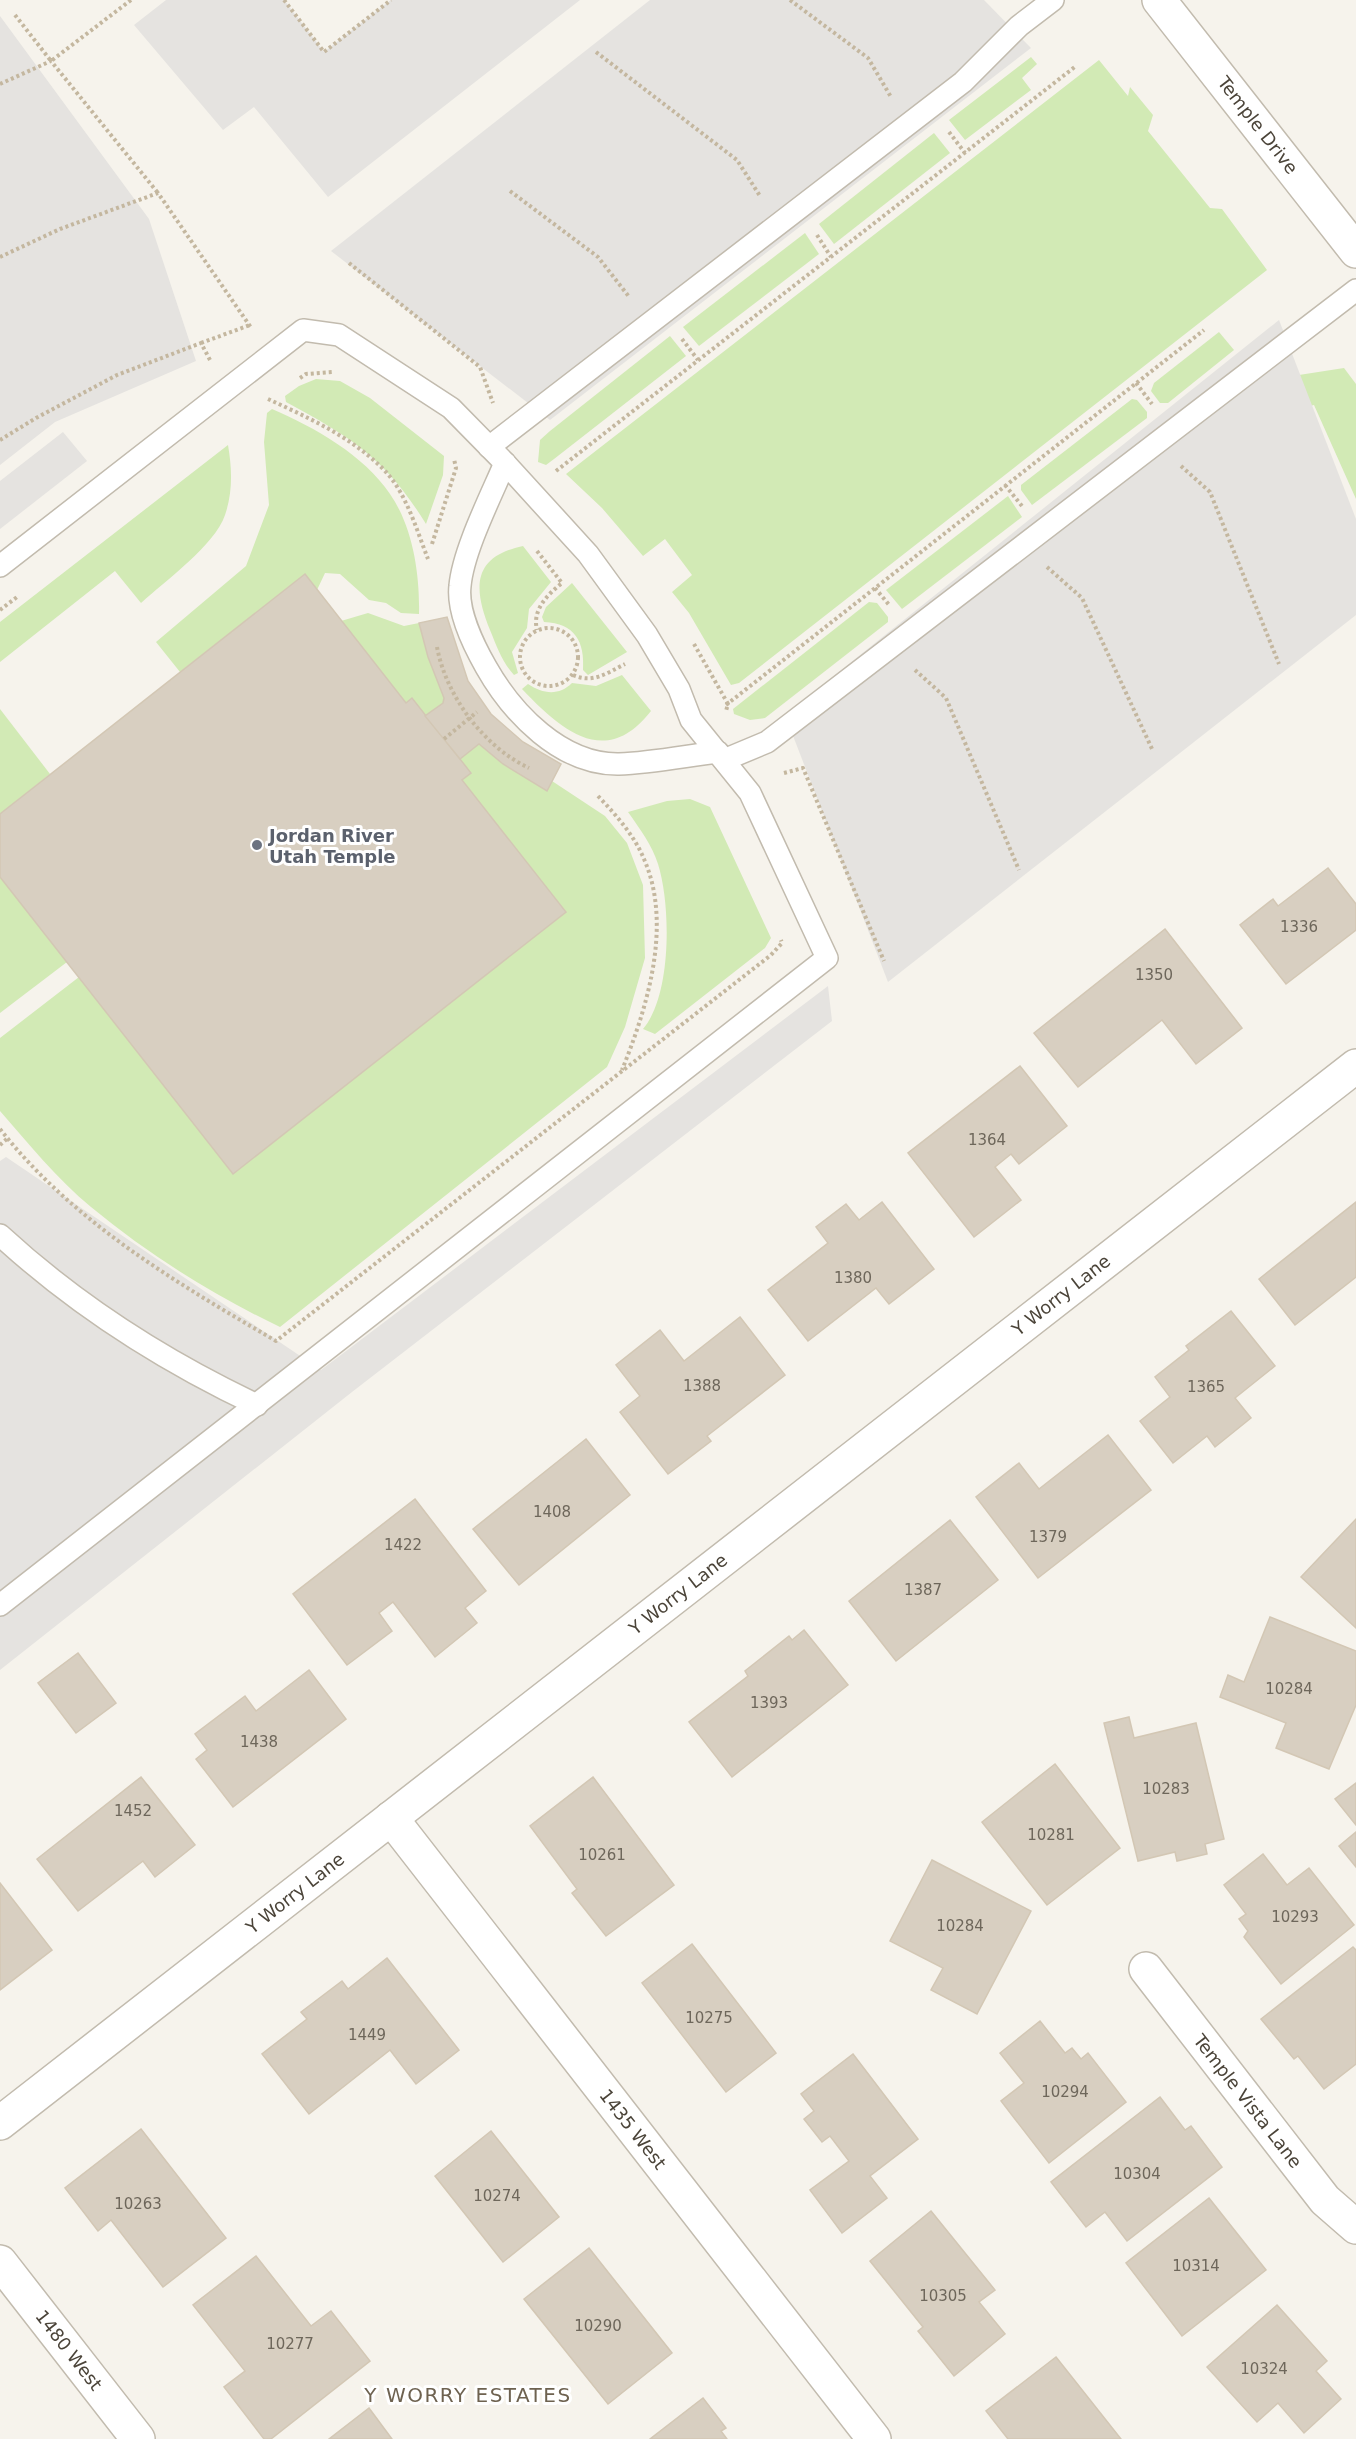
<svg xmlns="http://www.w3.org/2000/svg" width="1356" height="2439" font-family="'DejaVu Sans',sans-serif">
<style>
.green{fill:#d2eab5}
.parking{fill:#e5e3e0}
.building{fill:#d8cfc1;stroke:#d3c7b4;stroke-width:1.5}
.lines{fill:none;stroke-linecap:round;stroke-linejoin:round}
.service-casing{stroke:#c2bbae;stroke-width:24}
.minor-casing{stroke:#c2bbae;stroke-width:36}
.tertiary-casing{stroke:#c2bbae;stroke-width:36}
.path{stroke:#c4b79f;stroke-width:4;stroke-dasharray:3 3;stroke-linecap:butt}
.service{stroke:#fff;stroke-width:21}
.minor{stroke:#fff;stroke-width:33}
.tertiary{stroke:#fff;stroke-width:33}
.worship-dot{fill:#6b7280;stroke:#fff;stroke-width:2}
.labels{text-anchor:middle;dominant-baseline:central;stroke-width:6;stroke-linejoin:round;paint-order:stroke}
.number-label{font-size:15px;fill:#6e675b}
.street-label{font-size:18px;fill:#4b4439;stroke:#fff}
.worship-label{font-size:18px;font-weight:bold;fill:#5b616d;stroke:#fff;text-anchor:start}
.neighbourhood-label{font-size:20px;letter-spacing:1.5px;fill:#6e6250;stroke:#fff}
</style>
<rect width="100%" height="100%" fill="#f6f3ec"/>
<!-- green -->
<g class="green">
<path d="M1031,57L1037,64L1022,78L1031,90L965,140L949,120Z"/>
<path d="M1099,60L1128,96L1130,87L1153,115L1148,131L1210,208L1222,209L1267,270L739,683L731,685L689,613L672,592L692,575L665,539L643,556L602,508L566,474Z"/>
<path d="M934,133L950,153L834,244L819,224Z"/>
<path d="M805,233L819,254L699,346L683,327Z"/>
<path d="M1219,332L1234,350L1168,403H1160L1151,391L1154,383Z"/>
<path d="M670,336L686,356L554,459L546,465L538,462L540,440L550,431Z"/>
<path d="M1344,368L1356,384V499L1314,405L1282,413L1286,377Z"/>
<path d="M316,379L340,381L370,398L444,456L443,475L426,524C386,459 351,437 286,402L285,396L299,386Z"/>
<path d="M1132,399L1137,400L1147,412V418L1032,505L1021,490V485Z"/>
<path d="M272,409C314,427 364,455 390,494C413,527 420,575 419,614L401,613L386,603L369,600L340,574L325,573L317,590L305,574L180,672L156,642L246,566L269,505L264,442L267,413Z"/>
<path d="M228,445C232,468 233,492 225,515C215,545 165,581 141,603L115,571L0,662V622Z"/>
<path d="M1008,496L1022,517L902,609L886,590Z"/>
<path d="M523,546L551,582L529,609L527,628L512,652L518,673L514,675C502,662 497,647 490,630C473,588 472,557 523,546Z"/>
<path d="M572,583L627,652L588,675L583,670C585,642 575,623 544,622L542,617L546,607Z"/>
<path d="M869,602L877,603L888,617V622L765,718L750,720L734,714L733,709Z"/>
<path d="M368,613L404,626L419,623L428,657L444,698L443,703L425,716L412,699L406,703L341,621Z"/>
<path d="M622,675L651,711C606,769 562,731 522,689L528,684C543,694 559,696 572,683L596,686Z"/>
<path d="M0,709L50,774L0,814Z"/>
<path d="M479,744L503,764L547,791L552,781L605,816L627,843L643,885L645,958L625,1027L607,1067L280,1327C213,1295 149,1255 91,1207C57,1179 29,1144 0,1111V1038L79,977L234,1173L566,912L462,780L460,759Z"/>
<path d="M690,799L710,807L771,938L765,948L655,1034L643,1029C672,995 671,905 658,864C652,845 640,829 628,812L667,801Z"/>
<path d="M0,877L67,962L0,1013Z"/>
</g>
<!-- parking -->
<g class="parking">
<path d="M166,0H284L324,52L391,0H580L328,197L254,107L223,130L134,25Z"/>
<path d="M650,0H984L1031,48L550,420L331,251Z"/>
<path d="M0,16L149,219L196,361L55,422L0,465Z"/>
<path d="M1279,320L1356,519V615L888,982L785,715Z"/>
<path d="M63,432L87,461L0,529V481Z"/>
<path d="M828,986L832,1021L352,1392L0,1670V1161L6,1157L321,1370Z"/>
</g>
<!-- building -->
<g class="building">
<path d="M305,574L406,703L412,698L471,773L462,780L566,912L233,1174L0,877V814Z"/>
<path d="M447,617L468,681L491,714L523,742L561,764L547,791L503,764L479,744L460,759L425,716L443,703L444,698L428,657L419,623Z"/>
<path d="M1328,868L1356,904V930L1286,984L1240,925L1273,899L1278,906Z"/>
<path d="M1165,929L1242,1028L1196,1064L1162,1020L1078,1087L1034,1033Z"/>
<path d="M1020,1066L1067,1126L1019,1164L1011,1154L995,1167L1021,1200L974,1237L908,1153Z"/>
<path d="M882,1202L934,1269L889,1304L876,1288L808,1341L768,1290L828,1243L816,1227L846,1204L859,1220Z"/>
<path d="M1356,1202V1277L1295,1325L1259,1279Z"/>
<path d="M1231,1311L1275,1366L1235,1398L1251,1418L1215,1447L1207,1436L1173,1463L1140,1421L1170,1397L1155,1377L1189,1350L1186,1346Z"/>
<path d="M740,1317L785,1375L707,1436L711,1441L668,1474L620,1412L640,1396L616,1365L660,1330L684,1361Z"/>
<path d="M1108,1435L1151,1490L1038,1578L976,1497L1019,1463L1039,1489Z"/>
<path d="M586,1439L630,1495L519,1585L473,1529Z"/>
<path d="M415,1499L486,1591L465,1608L477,1623L435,1657L393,1602L379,1613L392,1631L347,1665L293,1594Z"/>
<path d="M1356,1519V1628L1301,1577Z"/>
<path d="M950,1520L998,1580L896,1661L849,1601Z"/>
<path d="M1270,1617L1356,1651V1705L1329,1769L1276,1748L1286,1723L1220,1697L1228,1675L1244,1682Z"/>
<path d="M804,1630L848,1685L732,1777L689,1722L748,1676L745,1671L789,1636L792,1640Z"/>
<path d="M78,1653L116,1703L76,1733L38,1683Z"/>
<path d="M309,1670L346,1719L233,1807L196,1759L207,1750L195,1734L245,1696L256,1711Z"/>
<path d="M1129,1717L1134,1738L1196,1723L1224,1839L1205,1844L1207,1854L1177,1861L1175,1852L1138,1861L1104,1723Z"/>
<path d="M1055,1764L1120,1848L1047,1905L982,1822Z"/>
<path d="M141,1777L195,1845L155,1877L143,1861L78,1911L37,1859Z"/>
<path d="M593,1777L674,1885L606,1936L572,1893L577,1889L530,1826Z"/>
<path d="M1356,1783V1825L1335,1799Z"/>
<path d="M1356,1832V1867L1339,1846Z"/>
<path d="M1263,1854L1287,1885L1309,1868L1354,1925L1281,1984L1244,1937L1248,1931L1239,1919L1246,1914L1224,1885Z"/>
<path d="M932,1860L1031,1911L977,2014L931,1990L943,1968L890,1941Z"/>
<path d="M0,1883L52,1950L0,1990Z"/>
<path d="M692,1944L776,2053L726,2092L642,1983Z"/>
<path d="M1353,1947L1356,1950V2064L1324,2089L1298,2056L1294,2059L1261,2019Z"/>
<path d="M387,1958L459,2050L416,2084L390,2050L309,2114L262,2054L307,2019L301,2012L342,1981L348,1989Z"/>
<path d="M1040,2021L1065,2053L1072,2048L1081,2059L1088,2053L1126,2102L1049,2163L1001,2101L1024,2083L1000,2053Z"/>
<path d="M853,2054L918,2139L870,2176L887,2198L842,2233L810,2190L849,2161L830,2136L822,2142L804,2119L814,2111L801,2094Z"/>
<path d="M1160,2097L1185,2130L1191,2126L1222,2167L1127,2241L1105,2212L1086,2227L1051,2182Z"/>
<path d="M141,2129L226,2238L163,2287L111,2220L98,2231L65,2188Z"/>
<path d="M491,2131L559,2217L503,2262L435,2176Z"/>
<path d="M1209,2198L1266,2270L1182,2336L1126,2263Z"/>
<path d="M931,2211L995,2290L979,2302L1005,2334L954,2376L918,2331L923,2327L870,2261Z"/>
<path d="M589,2248L672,2353L608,2404L524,2299Z"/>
<path d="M256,2256L311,2326L331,2311L370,2361L271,2439H264L224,2387L245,2371L193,2305Z"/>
<path d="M1277,2305L1327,2361L1316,2371L1341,2399L1304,2433L1278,2403L1257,2422L1207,2367Z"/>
<path d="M1056,2357L1121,2439H1008L986,2411Z"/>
<path d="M703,2398L726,2428L721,2431L727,2439H650Z"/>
<path d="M369,2408L392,2439H329Z"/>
</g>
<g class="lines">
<!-- service casing -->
<g class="service-casing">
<g id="service">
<path d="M489,447L963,82L1019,26L1053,0"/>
<path d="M505,463C491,496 463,551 460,586C457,611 474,646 486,667C512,713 561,765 619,764C652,763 685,756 718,752"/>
<path d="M0,566L303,330L339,335L451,408L505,463L588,554L647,635L679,689L691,720L750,793L827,958L0,1605"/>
<path d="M724,760L767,742L1356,290"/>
<path d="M0,1235C76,1305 164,1361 257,1405"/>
</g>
</g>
<!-- minor casing -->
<g class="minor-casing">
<g id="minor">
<path d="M391,1818L874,2439"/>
<path d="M1146,1969L1325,2200L1356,2227"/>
<path d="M0,2123L1356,1066"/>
<path d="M0,2262L138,2439"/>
</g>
</g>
<!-- tertiary casing -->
<g class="tertiary-casing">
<path id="tertiary" d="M1159,0L1356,251"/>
</g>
<!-- path -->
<g class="path">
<path d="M284,0L324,52L391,0"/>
<path d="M790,0L868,58L891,97"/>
<path d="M15,15L51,61L131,0"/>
<path d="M596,52L737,160L760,196"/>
<path d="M0,84L51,61L158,193"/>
<path d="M949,132L965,153"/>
<path d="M510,191L598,257L630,298"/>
<path d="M817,235L831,257"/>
<path d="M0,257L60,229L158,193L252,329"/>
<path d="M349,263L480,367L493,403"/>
<path d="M682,339L698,360"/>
<path d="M201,343L250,325"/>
<path d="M300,378L306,374L333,372"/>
<path d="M1136,383L1152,404"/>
<path d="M268,399C309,418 354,438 386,472C407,495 417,531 428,559"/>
<path d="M0,440L36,418L117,375L201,343L210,360"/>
<path d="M1181,466L1210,492L1279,664"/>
<path d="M556,471L1076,66"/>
<path d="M1005,485L1022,506"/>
<path d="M432,544L456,468L454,459"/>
<path d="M537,551L562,583C547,595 532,610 537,630"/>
<path d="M1047,567L1082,598L1153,751"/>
<path d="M875,588L890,606"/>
<path d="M0,610L17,597"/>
<circle cx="549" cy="657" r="29"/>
<path d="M694,644L728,704L726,711"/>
<path d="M437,647C446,696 484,747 529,768"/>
<path d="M915,670L946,698L1019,870"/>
<path d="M573,675C593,684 607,673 625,664"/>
<path d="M726,705L1204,330"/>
<path d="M444,739L477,712"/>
<path d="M784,773L803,768L884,961"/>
<path d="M598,796C616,815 634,835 644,859C673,925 647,1008 622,1070"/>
<path d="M0,1129C73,1222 175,1282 276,1341L771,955L782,943L781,940"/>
<path d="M0,1145L8,1138"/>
</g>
<!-- service -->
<use href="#service" class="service"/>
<!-- minor -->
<use href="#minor" class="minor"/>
<!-- tertiary -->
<use href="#tertiary" class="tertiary"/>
</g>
<!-- markers -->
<circle class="worship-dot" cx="257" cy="845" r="6"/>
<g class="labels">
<!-- number labels -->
<g class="number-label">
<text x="1299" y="927">1336</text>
<text x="1154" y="975">1350</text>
<text x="987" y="1140">1364</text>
<text x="853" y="1278">1380</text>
<text x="702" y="1386">1388</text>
<text x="1206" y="1387">1365</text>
<text x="552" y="1512">1408</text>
<text x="1048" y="1537">1379</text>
<text x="403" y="1545">1422</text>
<text x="923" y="1590">1387</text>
<text x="1289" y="1689">10284</text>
<text x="769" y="1703">1393</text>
<text x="259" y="1742">1438</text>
<text x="1166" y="1789">10283</text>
<text x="133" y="1811">1452</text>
<text x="1051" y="1835">10281</text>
<text x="602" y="1855">10261</text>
<text x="1295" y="1917">10293</text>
<text x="960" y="1926">10284</text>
<text x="709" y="2018">10275</text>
<text x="367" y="2035">1449</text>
<text x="1065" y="2092">10294</text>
<text x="1137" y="2174">10304</text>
<text x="497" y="2196">10274</text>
<text x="138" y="2204">10263</text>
<text x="1196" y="2266">10314</text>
<text x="943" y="2296">10305</text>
<text x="598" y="2326">10290</text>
<text x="290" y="2344">10277</text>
<text x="1264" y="2369">10324</text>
</g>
<!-- street labels -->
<g class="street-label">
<text transform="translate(1258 125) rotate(52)">Temple Drive</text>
<text transform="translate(1061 1295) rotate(-38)">Y Worry Lane</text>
<text transform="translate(678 1594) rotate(-38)">Y Worry Lane</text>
<text transform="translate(295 1893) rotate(-38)">Y Worry Lane</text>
<text transform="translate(1248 2101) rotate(52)">Temple Vista Lane</text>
<text transform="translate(633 2129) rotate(52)">1435 West</text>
<text transform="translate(69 2350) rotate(52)">1480 West</text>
</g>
<!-- worship labels -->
<g class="worship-label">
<text x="269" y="835">Jordan River<tspan x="269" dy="21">Utah Temple</tspan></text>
</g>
<!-- neighbourhood labels -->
<g class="neighbourhood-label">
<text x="468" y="2395">Y WORRY ESTATES</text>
</g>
</g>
</svg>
